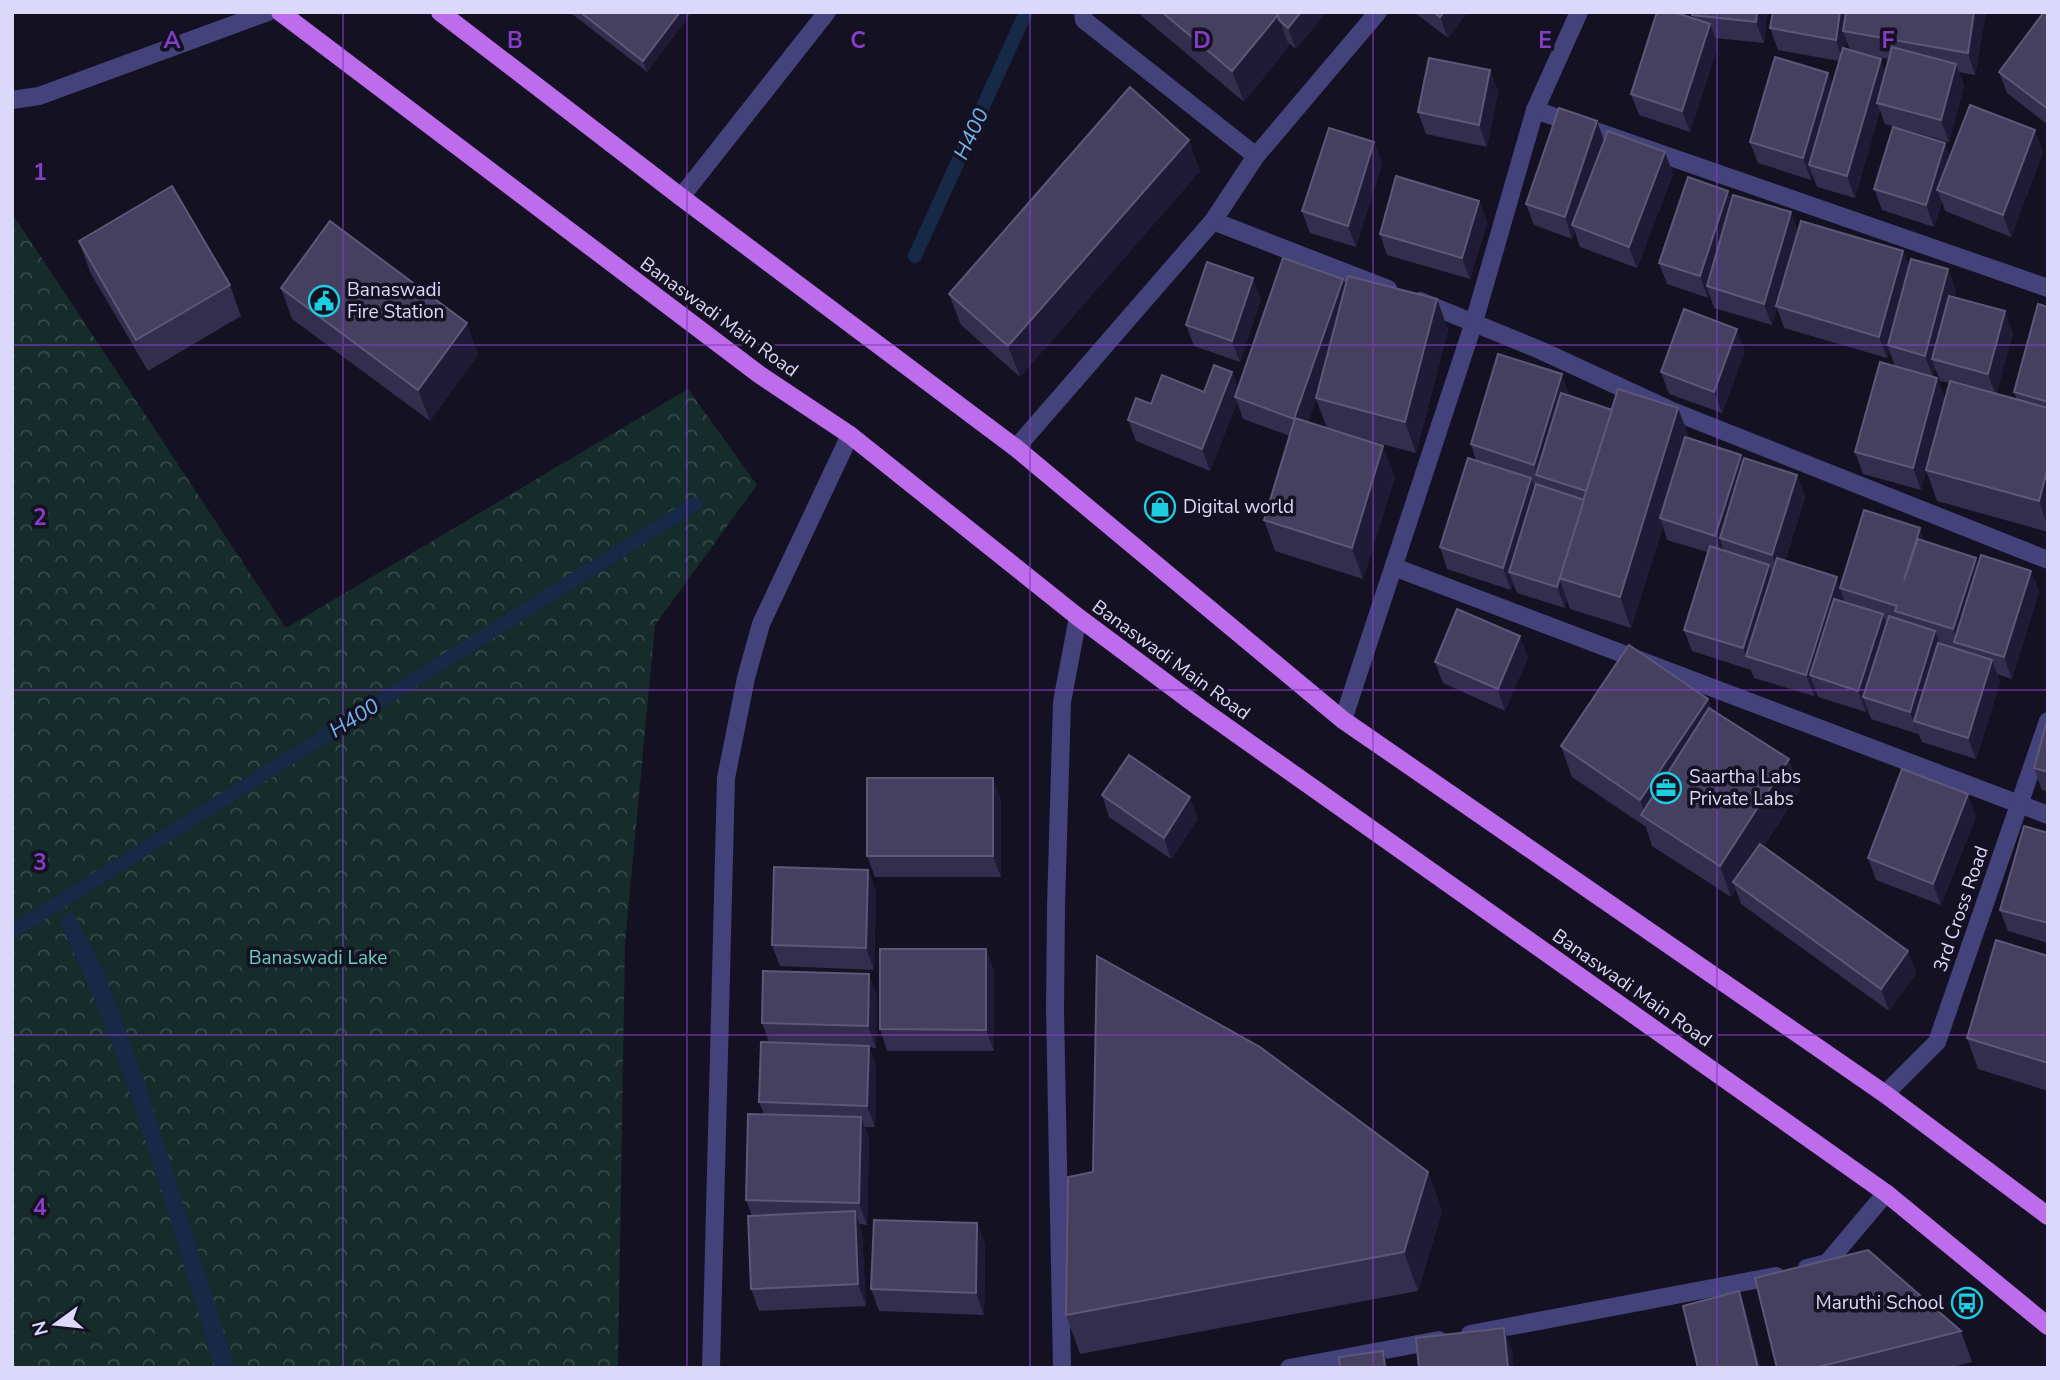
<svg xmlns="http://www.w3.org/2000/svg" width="2060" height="1380" font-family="'Nunito Sans',sans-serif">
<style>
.forest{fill:url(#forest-crowns)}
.water{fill:#162947}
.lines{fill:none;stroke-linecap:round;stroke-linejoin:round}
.stream{stroke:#162947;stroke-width:14}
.minor{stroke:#44427b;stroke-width:18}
.tertiary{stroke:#44427b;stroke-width:18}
.primary{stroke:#bd6cec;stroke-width:18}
.wall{fill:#332d4e;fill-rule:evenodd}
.shaded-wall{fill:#1f1a35}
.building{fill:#453f60;stroke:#5d5778;stroke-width:2}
.grid{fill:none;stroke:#853dc5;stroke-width:2;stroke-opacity:0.55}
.labels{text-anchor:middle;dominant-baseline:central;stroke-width:7;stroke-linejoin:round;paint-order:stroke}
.poi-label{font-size:19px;fill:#dcd8fa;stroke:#141122;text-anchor:start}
.street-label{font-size:19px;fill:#dcd8fa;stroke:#141122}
.park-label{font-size:19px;fill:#6dd1b8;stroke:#141122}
.water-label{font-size:21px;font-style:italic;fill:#73b4ed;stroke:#141122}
.grid-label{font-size:23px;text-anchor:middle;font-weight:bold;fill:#853dc5;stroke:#141122;stroke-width:7;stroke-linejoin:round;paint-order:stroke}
</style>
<defs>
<pattern id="forest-crowns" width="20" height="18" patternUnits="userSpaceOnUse" patternTransform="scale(1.75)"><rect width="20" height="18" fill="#152c2b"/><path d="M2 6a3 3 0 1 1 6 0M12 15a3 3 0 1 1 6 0" fill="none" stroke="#364a4b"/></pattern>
</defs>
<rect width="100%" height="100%" fill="#141122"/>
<!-- forest -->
<path class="forest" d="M12,213L286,628L688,389L757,485L655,625L625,943L618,1368H12Z"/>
<!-- water -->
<path class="water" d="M72,911L103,969L144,1080L235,1368H215C169,1218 128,1062 59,921Z"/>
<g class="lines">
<!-- stream -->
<g class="stream">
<path d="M915,256L1026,12"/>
<path d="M12,932L695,504"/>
</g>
<!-- minor -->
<g class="minor">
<path d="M1083,12L1084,20L1256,156"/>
<path d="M1535,110L2048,288"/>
<path d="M681,197L827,12"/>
<path d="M1213,221L1388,289"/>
<path d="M1420,301L1540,350L1670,410L2048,560"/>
<path d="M1016,448L1213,221L1256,156L1378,12"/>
<path d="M1394,567L2048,815"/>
<path d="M1343,720L1474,322L1535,110L1579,12"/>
<path d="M1807,1268L1827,1263L1886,1193"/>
<path d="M1470,1334L1776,1276"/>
<path d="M711,1368L726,778L746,678L761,624L850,435"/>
<path d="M1062,1368L1055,1010L1056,906L1062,702L1078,617"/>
<path d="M1289,1368L1439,1340"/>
</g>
<!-- tertiary -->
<g class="tertiary">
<path d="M12,100L39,96L268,12"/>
<path d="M1885,1094L1937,1042L2048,721"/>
</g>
<!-- primary -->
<g class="primary">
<path d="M280,12L760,375L850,435L1078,617L1200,708L1886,1193L2048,1326"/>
<path d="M440,12L681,197L1016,448L1343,720L1885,1094L2048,1216"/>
</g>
</g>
<!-- wall -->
<g class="wall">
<path d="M571,12H692L647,72L572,14Z"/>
<path d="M1137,12H1326L1296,49L1287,42L1289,46L1244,102Z"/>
<path d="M1414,12H1467L1448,38Z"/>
<path d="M1692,12H1767L1764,43L1715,38L1718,45L1690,132L1639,115L1631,94L1693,18Z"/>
<path d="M1773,12H1986L1975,75L1959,72L1964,86L1949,142L1885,124L1880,110L1855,198L1817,187L1812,174L1811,180L1758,163L1750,142L1828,73L1832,84L1839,61L1778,50L1770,28ZM1847,42L1850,50L1845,49ZM1868,56L1889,59L1885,72Z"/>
<path d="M2048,12V125L2007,93L1999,72Z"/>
<path d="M1490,70L1498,92L1487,147L1426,134L1418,112Z"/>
<path d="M1604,140L1673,174L1637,268L1580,247L1575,232L1572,239L1534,225L1526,204Z"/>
<path d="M1374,142L1382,164L1356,247L1310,233L1302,211Z"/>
<path d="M1945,143L1950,157L2043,152L2011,237L1945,211L1942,202L1934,227L1882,210L1874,189Z"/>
<path d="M1200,171L1020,377L961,325L949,294Z"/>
<path d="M1732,200L1798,231L1903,251L1909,267L1948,269L1956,291L1954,297L2013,333L1996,394L2017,400L2014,392L2048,307V532L1937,501L1926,470L1921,490L1863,474L1855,452L1895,366L1889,350L1887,358L1784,328L1777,308L1772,325L1714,308L1709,293L1708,298L1667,284L1659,263ZM1935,368L1940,381L1950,383L1945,399L1937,378L1933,376Z"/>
<path d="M1479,201L1487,223L1470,279L1387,255L1380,234Z"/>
<path d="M79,241L230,285L241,316L148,371L90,272Z"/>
<path d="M1345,286L1437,299L1448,330L1416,453L1351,436L1395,477L1363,579L1275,551L1264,520L1290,436L1243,419L1237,402L1210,471L1136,441L1128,420L1151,404L1204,392L1232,372L1238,388ZM1316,399L1327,428L1308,422Z"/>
<path d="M281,288L478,354L430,421L292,319Z"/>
<path d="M1261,299L1240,362L1194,346L1186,325Z"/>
<path d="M1745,351L1722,413L1669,394L1661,372Z"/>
<path d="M1569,395L1689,439L1741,455L1743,462L1797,475L1805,497L1785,561L1840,586L1925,541L1976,558L1978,565L2031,571L2039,592L2012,679L1997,674L2000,682L1976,759L1922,742L1918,733V734L1871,719L1867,708L1866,712L1818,697L1816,691L1814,696L1754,678L1751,670L1692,651L1684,630L1707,552L1667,540L1663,526L1631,628L1570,609L1567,600L1565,608L1517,593L1513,583L1511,590L1447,569L1440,547L1476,461L1471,444Z"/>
<path d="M1528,657L1505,711L1443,683L1435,662Z"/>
<path d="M1708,699L1712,709L1800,790L1764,846L1908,951L1916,973L1889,1011L1741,904L1736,890L1731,897L1652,846L1646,827L1572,777L1561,746Z"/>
<path d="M2048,717V791L2042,790L2034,768Z"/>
<path d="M1102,795L1198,819L1171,859L1109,817Z"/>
<path d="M1001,799V877H875L867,856Z"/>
<path d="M1976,816L1941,905L1876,880L1868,858Z"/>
<path d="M2048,833V943L2008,931L2000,910Z"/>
<path d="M868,870L876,892L874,970L780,966L772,945Z"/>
<path d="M986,949L994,971V1051H887L880,1029Z"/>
<path d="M2048,956V1091L1978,1069L1967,1038Z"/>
<path d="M877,995L876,1048L869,1047L876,1067L875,1127H865L869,1138L867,1225L859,1224L862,1233L866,1306L759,1311L751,1289L752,1216L746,1200L764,1114L759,1102L769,1042L762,1023Z"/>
<path d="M1428,1172L1442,1211L1418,1291L1080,1354L1066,1315Z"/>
<path d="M977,1223L985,1245L984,1315L879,1311L871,1289Z"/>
<path d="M1961,1331L1972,1362L1949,1368H1777Z"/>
</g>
<!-- shaded-wall -->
<g class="shaded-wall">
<path d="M680,12H692L647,72L643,61Z"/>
<path d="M1301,12H1326L1296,49L1288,28Z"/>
<path d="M1444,12H1467L1448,38L1440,17Z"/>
<path d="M1757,12H1767L1764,43L1756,22Z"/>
<path d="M1840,12H1851L1843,31L1847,42L1843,61L1836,40Z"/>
<path d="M1974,12H1986L1975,75L1968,53Z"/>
<path d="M1278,15L1289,46L1244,102L1232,71Z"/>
<path d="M1710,24L1718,45L1690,132L1682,111Z"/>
<path d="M1881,59L1889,81L1877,103L1880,111L1855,198L1847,176Z"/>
<path d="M1956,64L1964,86L1949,142L1941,120Z"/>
<path d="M1490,70L1498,92L1487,147L1479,125Z"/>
<path d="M1828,73L1836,95L1809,165L1812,174L1811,180L1803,158Z"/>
<path d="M1597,121L1605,143L1572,225L1575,232L1572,239L1565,217Z"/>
<path d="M2035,130L2043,152L2011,237L2003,215Z"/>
<path d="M1189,140L1200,171L1020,377L1008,346Z"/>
<path d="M1374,142L1382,164L1356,247L1348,226Z"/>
<path d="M1945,143L1953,165L1937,190L1942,202L1934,227L1926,205Z"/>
<path d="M1665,152L1673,174L1637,268L1629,247Z"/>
<path d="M1728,191L1736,213L1707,286L1709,293L1708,298L1700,276Z"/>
<path d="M1479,201L1487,223L1470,279L1462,258Z"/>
<path d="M1791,212L1799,234L1776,306L1777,308L1772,325L1764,304Z"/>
<path d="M1903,251L1911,273L1888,345L1889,350L1887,358L1879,337Z"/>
<path d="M1948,269L1956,291L1937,361L1932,359L1935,368L1933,377L1925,356Z"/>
<path d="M1253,278L1261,299L1240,362L1232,341Z"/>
<path d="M1343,279L1351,300L1302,440L1294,419Z"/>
<path d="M1437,299L1448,330L1416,453L1405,422Z"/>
<path d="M2005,311L2013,333L1996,396L1988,374Z"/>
<path d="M467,323L478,354L430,421L418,390Z"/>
<path d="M1737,329L1745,351L1722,413L1714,392Z"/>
<path d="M1232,372L1240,394L1235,397L1237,402L1210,471L1202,449Z"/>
<path d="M1562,374L1569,395L1544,478L1538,476L1534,465Z"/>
<path d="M1937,378L1945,399L1921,490L1913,468Z"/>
<path d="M1678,408L1690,439L1660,518L1663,526L1631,628L1620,597Z"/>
<path d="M1383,446L1395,477L1363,579L1352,548Z"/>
<path d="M1741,455L1748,476L1720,538L1724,552L1723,557L1715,536Z"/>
<path d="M2048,467V527L2039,501Z"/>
<path d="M1797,475L1805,497L1780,576L1772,555Z"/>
<path d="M1531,478L1539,499L1509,572L1513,583L1511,590L1503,568Z"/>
<path d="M1920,528L1928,549L1904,580Z"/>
<path d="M1976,558L1984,579L1958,643L1953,629Z"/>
<path d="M1769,565L1777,587L1746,656L1751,670L1743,648Z"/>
<path d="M2031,571L2039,592L2012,679L2004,657Z"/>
<path d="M1837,577L1844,600L1819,678L1810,675L1816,691L1814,696L1806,675Z"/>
<path d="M1559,578L1567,600L1565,608L1557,587Z"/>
<path d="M1883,614L1891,636L1863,697L1867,708L1866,712L1858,691Z"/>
<path d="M1935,631L1943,652L1914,721L1918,734L1910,712Z"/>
<path d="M1520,636L1528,657L1505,711L1498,689Z"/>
<path d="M1992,660L2000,682L1976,759L1968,738Z"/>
<path d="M1708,699L1719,730L1647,819L1640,800Z"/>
<path d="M1789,759L1800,790L1738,886L1733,882L1736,890L1731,897L1720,866Z"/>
<path d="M993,778L1001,799V877L993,856Z"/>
<path d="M1968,794L1976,816L1941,905L1933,884Z"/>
<path d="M1190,797L1198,819L1171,859L1164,838Z"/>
<path d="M868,870L876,892L874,970L866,948Z"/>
<path d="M986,949L994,971V1051L986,1030Z"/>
<path d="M1908,951L1916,973L1889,1011L1881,989Z"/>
<path d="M869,974L877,995L876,1048L868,1026Z"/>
<path d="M869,1046L876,1067L875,1127L867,1106Z"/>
<path d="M861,1117L869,1138L867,1225L859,1203Z"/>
<path d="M1428,1172L1442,1211L1418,1291L1404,1252Z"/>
<path d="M855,1211L862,1233L866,1306L858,1284Z"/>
<path d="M977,1223L985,1245L984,1315L976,1293Z"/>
<path d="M1739,1291L1747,1313L1761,1368H1758Z"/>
<path d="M1504,1328L1512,1350L1514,1368H1508Z"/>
<path d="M1383,1351L1389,1368H1385Z"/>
</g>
<!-- building -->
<g class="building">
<path d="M580,12H680L643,61Z"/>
<path d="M1162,12H1274L1278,15L1232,71Z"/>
<path d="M1274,12H1301L1288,28L1279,20L1278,15Z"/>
<path d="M1434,12H1444L1440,17Z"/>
<path d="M1657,12H1674L1710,24L1682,111L1631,94Z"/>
<path d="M1692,12H1757L1756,22L1692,15Z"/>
<path d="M1773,12H1840L1836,40L1770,28Z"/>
<path d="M1846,12H1974L1968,53L1843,31Z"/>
<path d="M2044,12H2048V109L1999,72Z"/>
<path d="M1892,47L1956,64L1941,120L1877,103Z"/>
<path d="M1843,48L1881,59L1847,176L1809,165Z"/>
<path d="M1775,57L1828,73L1803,158L1750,142Z"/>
<path d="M1429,58L1490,70L1479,125L1418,112Z"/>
<path d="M1130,87L1189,140L1008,346L949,294Z"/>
<path d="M1970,105L2035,130L2003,215L1937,190Z"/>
<path d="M1559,108L1597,121L1565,217L1526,204Z"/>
<path d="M1893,127L1945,143L1926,205L1874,189Z"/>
<path d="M1329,128L1374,142L1348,226L1302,211Z"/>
<path d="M1608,131L1665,152L1629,247L1572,225Z"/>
<path d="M1396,176L1479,201L1462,258L1380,234Z"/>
<path d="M1688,177L1728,191L1700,276L1659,263Z"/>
<path d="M172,186L230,285L136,340L79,241Z"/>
<path d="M1733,195L1791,212L1764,304L1707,286Z"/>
<path d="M330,221L467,323L418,390L281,288Z"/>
<path d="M1801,221L1903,251L1879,337L1776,306Z"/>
<path d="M1283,258L1343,279L1294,419L1235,397Z"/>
<path d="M1911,259L1948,269L1925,356L1888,345Z"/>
<path d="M1207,262L1253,278L1232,341L1186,325Z"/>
<path d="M1348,276L1437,299L1405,422L1316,398Z"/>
<path d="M1949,296L2005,311L1988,374L1932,359Z"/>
<path d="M2038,304L2048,307V402L2014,392Z"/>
<path d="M1684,309L1737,329L1714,392L1661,372Z"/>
<path d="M1498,354L1562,374L1534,465L1471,444Z"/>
<path d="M1880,362L1937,378L1913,468L1855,452Z"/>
<path d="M1214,365L1232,372L1202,449L1128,420L1136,398L1151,404L1162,375L1204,392Z"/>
<path d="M1950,381L2048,408V467L2039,501L1926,470Z"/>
<path d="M1618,389L1678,408L1620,597L1559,578Z"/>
<path d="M1561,393L1612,410L1586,491L1536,475Z"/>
<path d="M1295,418L1383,446L1352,548L1264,520Z"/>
<path d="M1685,437L1741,455L1715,536L1660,518Z"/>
<path d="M1468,458L1531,478L1503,568L1440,547Z"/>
<path d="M1744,458L1797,475L1772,555L1720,538Z"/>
<path d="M1536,484L1584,500L1557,587L1509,572Z"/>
<path d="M1864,510L1920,528L1904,580L1918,539L1976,558L1953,629L1895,611L1897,606L1840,588Z"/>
<path d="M1710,546L1769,565L1743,648L1684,630Z"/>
<path d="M1981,555L2031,571L2004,657L1954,642Z"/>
<path d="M1777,558L1837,577L1806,675L1746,656Z"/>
<path d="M1834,599L1883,614L1858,691L1810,675Z"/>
<path d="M1457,609L1520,636L1498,689L1435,662Z"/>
<path d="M1889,616L1935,631L1910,712L1863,697Z"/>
<path d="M1938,643L1992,660L1968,738L1914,721Z"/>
<path d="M1629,645L1708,699L1640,800L1561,746Z"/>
<path d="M1709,708L1789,759L1720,866L1641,815Z"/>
<path d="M2048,717V772L2034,768Z"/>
<path d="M1129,755L1190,797L1164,838L1102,795Z"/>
<path d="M1902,769L1968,794L1933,884L1868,858Z"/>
<rect x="867" y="778" width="126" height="78"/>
<path d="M2024,826L2048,833V923L2000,910Z"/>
<path d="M1760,844L1908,951L1881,989L1733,882Z"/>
<path d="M774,867L868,870L866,948L772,945Z"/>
<path d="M1996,940L2048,956V1063L1967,1038Z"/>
<path d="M880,949H986V1030L880,1029Z"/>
<path d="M1097,956L1260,1047L1428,1172L1404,1252L1066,1315L1068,1177L1093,1172Z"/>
<path d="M763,971L869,974L868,1026L762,1023Z"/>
<path d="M761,1042L869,1046L867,1106L759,1102Z"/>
<path d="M748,1114L861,1117L859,1203L746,1200Z"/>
<path d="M855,1211L858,1284L751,1289L748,1216Z"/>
<path d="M874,1220L977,1223L976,1293L871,1289Z"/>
<path d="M1868,1250L1961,1331L1814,1368H1777L1755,1278Z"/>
<path d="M1739,1291L1758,1368H1698L1683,1306Z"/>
<path d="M1504,1328L1508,1368H1419L1416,1338Z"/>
<path d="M1383,1351L1385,1368H1340L1339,1357Z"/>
</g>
<!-- grid -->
<path class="grid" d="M343,12V1368M687,12V1368M1030,12V1368M1373,12V1368M1717,12V1368M12,345H2048M12,690H2048M12,1035H2048"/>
<!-- icons -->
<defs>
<g id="civic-ring" transform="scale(1.575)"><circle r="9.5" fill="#141122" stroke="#1dcde0" stroke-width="1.5"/><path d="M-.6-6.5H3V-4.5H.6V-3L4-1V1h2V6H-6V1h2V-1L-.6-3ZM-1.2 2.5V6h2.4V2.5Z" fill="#1dcde0"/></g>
<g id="shop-ring" transform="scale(1.575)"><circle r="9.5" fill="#141122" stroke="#1dcde0" stroke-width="1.5"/><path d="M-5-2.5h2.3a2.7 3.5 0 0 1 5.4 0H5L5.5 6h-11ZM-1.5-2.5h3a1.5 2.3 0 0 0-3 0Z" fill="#1dcde0"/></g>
<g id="office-ring" transform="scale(1.575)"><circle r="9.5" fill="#141122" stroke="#1dcde0" stroke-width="1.5"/><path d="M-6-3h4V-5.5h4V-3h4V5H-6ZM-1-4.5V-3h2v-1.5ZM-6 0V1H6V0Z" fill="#1dcde0"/></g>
<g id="bus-ring" transform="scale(1.575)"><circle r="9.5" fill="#141122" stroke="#1dcde0" stroke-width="1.5"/><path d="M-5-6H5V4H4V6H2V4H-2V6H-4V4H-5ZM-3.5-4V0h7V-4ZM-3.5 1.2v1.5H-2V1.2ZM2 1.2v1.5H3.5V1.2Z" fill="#1dcde0"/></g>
</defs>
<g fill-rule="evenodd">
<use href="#civic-ring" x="324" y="301"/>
<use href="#shop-ring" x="1160" y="507"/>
<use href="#office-ring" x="1666" y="788"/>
<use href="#bus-ring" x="1967" y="1303"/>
</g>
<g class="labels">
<!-- poi labels -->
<g class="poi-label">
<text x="347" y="290">Banaswadi<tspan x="347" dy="22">Fire Station</tspan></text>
<text x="1183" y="507">Digital world</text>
<text x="1689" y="777">Saartha Labs<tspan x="1689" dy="22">Private Labs</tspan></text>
<text x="1944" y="1303" text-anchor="end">Maruthi School</text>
</g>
<!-- street labels -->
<g class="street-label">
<text transform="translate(719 317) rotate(36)">Banaswadi Main Road</text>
<text transform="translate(1171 660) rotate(36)">Banaswadi Main Road</text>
<text transform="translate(1961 909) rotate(-71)">3rd Cross Road</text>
<text transform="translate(1632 988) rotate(35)">Banaswadi Main Road</text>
</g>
<!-- park labels -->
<g class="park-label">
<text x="318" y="958">Banaswadi Lake</text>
</g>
<!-- water labels -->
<g class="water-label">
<text transform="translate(971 134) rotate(-65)">H400</text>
<text transform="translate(354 718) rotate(-32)">H400</text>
</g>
</g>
<g class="grid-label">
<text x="172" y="48">A</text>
<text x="515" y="48">B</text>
<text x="858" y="48">C</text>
<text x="1202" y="48">D</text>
<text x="1545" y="48">E</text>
<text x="1888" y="48">F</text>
<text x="40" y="180">1</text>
<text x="40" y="525">2</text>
<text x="40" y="870">3</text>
<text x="40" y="1215">4</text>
</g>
<!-- border -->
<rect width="2060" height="1380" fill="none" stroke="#dcd8fa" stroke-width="28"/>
<!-- north arrow -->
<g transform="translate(56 1324) rotate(255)" stroke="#141122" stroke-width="5" paint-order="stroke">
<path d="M0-5L12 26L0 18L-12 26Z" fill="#dcd8fa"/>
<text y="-10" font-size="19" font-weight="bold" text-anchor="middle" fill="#dcd8fa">N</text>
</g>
</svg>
